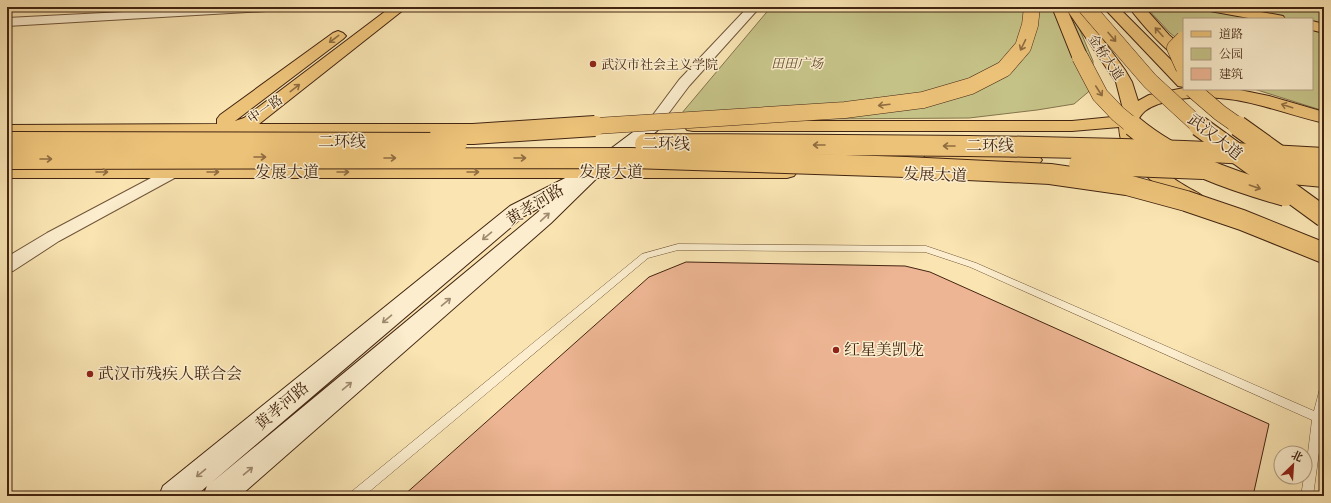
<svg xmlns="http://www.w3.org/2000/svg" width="1331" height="503" font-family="Alegreya,'Noto Serif SC',serif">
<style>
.green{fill:#c5c287;stroke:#84744c}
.building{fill:#edb593;stroke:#432511}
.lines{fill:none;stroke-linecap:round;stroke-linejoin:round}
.service-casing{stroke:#705539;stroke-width:1}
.minor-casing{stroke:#705539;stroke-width:2}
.secondary-casing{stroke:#432511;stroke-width:2}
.primary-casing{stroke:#432511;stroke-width:2}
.trunk-casing{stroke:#432511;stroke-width:2}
.service{fill:#fbedcd;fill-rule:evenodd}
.minor{fill:#fbedcd;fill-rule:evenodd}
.secondary{fill:#fbedcd;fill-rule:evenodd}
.primary{fill:#ecc279;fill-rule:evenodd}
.trunk{fill:#ecc279;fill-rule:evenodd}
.trunk-bridge-far1-casing{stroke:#432511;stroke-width:17;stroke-linecap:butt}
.trunk-bridge-casing{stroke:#432511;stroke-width:22;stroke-linecap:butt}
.trunk-bridge-far1{stroke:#ecc279;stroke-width:16}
.trunk-bridge{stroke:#ecc279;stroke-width:20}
.oneway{stroke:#8f6c40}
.oneway2{stroke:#9f896f}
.poi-dot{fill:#8f2418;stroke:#fbedcd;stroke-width:1.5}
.labels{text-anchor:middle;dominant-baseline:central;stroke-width:3;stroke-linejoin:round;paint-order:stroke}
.far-street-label{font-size:13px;fill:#432511;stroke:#fbedcd}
.far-park-label{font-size:13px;font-style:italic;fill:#644c2e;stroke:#fbedcd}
.far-poi-label{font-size:13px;fill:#432511;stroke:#fbedcd;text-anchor:start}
.street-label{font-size:16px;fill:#432511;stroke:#fbedcd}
.poi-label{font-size:16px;fill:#432511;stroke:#fbedcd;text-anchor:start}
</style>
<rect width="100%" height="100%" fill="#f9e4b2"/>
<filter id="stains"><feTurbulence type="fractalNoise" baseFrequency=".005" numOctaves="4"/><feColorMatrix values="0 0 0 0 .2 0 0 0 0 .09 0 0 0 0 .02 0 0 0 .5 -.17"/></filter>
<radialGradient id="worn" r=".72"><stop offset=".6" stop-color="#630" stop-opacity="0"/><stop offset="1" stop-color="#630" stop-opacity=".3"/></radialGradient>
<!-- green -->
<g class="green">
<path d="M771,7H1067L1077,23L1093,61V88L1074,104L1037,110L969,118L676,120Z"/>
<path d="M1146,7H1324V111L1254,89H1312V19H1184V44L1170,33Z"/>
</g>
<!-- building -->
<path class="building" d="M686,262L905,266L930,272L1269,424L1253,496H403L649,277Z"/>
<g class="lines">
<!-- service casing -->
<g class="service-casing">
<path id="service" d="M678,244L926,246L976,263L1314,411L1320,388L1324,387V416L1313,496H1301L1304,477H1305L1312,420L970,267L925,252L678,250L648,258L364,496H349L351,492L642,254Z"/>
</g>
<!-- minor casing -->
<g class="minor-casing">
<g id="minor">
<path d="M220,7H290L288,9L284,10L7,26V18Z"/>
<path d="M748,7H760L689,86L656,130L651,131L646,130L644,127L679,80Z"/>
<path d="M174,167L180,169L182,172L180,175L59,241L13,271L7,272V257L47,233L168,169Z"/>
</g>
</g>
<!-- secondary casing -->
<g class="secondary-casing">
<path id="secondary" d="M651,122L657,123L660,127L657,131L607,170L601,171L599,176L551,223L240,496H203L207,486L196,496H159L163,486L510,206L585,168L591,166L593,162L645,123ZM547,204L537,213L211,483L524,216Z"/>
</g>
<!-- primary casing -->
<g class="primary-casing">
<g id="primary">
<path d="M391,7H407L259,124H461L467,125L470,129L467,133L461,134L7,135V125L217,124V119L220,115L333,33L338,31L343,33L346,36L343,39L235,121L244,118Z"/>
<path d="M1065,7H1079L1125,70L1132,82L1138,101L1149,95L1184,88L1235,89L1269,96L1324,112V123C1273,111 1234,91 1179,99C1167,101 1154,104 1145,111C1137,118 1134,128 1138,138C1147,161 1168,176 1189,188C1196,192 1204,195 1208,202L1205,207C1192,210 1182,202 1172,195C1148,180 1120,157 1119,127L1072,131H693L687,130L684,126L687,122L693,121H1072L1122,116L1124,113L1116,82Z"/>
<path d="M1129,7H1144L1169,35L1184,48V61C1170,57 1138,20 1129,7Z"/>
<path d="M7,166H787L794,168L797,172L794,176L787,178H7Z"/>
</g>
</g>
<!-- trunk casing -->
<g class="trunk-casing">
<g id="trunk">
<path d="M1052,7H1066L1088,57L1086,60L1080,62L1074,60L1072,57Z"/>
<path d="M1103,7H1118L1184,73V87L1178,86Z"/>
<path d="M1203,7H1234L1278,15L1283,16L1285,19H1254L1210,11L1205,10Z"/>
<path d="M1312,21L1324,24V33L1312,30Z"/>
<path d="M933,153L1032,154L1039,156L1042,160L1039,164L1032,166L933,165L926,163L923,159L926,155Z"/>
</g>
</g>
<!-- service -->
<use href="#service" class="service"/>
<!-- minor -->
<use href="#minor" class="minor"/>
<!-- secondary -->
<use href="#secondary" class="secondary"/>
<!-- primary -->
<use href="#primary" class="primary"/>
<!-- trunk -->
<use href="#trunk" class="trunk"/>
<!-- trunk-bridge-far1 casing -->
<g class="trunk-bridge-far1-casing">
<g id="trunk-bridge-far1">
<path d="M1086,7L1150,81L1200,127"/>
<path d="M1184,39L1175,48L1184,68"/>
<path d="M1080,57L1100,95L1118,114L1134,127"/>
<path d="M1192,89L1220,113L1240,127"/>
<path d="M580,127L845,110L923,100L971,86L1004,69L1023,47L1030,25L1032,7"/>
</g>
</g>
<!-- trunk-bridge casing -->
<g class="trunk-bridge-casing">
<g id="trunk-bridge">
<path d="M1133,126C1176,162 1232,181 1285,196"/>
<path d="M1199,126L1324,217"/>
<path d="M1238,126L1277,154"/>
<path d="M440,134H473L595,126"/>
<path d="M7,142L457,143"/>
<path d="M645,144C872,145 1098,144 1324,158"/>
<path d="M7,159L631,158L906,167L1050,174L1127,185L1186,201L1242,220L1324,253"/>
<path d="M1079,164L1203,169"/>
<path d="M1259,171L1324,177"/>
</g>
</g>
<!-- trunk-bridge-far1 -->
<use href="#trunk-bridge-far1" class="trunk-bridge-far1"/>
<!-- trunk-bridge -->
<use href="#trunk-bridge" class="trunk-bridge"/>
</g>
<!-- one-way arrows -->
<defs><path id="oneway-shaft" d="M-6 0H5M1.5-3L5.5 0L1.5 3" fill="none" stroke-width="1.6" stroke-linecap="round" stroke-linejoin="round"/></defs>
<g class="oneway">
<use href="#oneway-shaft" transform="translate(1159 32) rotate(-132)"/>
<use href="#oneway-shaft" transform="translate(1112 37) rotate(49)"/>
<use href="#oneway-shaft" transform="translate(334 39) rotate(143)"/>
<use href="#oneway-shaft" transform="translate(1023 45) rotate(116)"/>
<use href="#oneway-shaft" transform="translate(295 88) rotate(-38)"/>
<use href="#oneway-shaft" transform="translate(1099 91) rotate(57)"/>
<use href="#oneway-shaft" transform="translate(884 105) rotate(173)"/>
<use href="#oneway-shaft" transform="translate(1287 106) rotate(-162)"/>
<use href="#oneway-shaft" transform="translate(819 145) rotate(-180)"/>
<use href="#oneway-shaft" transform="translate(949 146) rotate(-180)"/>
<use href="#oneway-shaft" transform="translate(260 157)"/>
<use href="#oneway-shaft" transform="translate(390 158)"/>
<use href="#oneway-shaft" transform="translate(520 158)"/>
<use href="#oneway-shaft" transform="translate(46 159)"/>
<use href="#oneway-shaft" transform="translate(102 172)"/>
<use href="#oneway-shaft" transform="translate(213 172)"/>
<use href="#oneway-shaft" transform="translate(343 172)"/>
<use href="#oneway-shaft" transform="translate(473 172)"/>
<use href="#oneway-shaft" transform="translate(1255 187) rotate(19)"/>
</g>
<g class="oneway2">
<use href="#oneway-shaft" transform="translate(545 217) rotate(-43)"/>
<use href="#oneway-shaft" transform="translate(487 236) rotate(140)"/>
<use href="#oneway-shaft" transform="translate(446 302) rotate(-40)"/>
<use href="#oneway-shaft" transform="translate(387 319) rotate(140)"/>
<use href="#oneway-shaft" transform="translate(347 386) rotate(-40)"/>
<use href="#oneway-shaft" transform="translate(248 471) rotate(-40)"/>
<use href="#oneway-shaft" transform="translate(201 473) rotate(140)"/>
</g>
<!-- markers -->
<g class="poi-dot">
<circle cx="593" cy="64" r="4"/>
<circle cx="836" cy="350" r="4"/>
<circle cx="90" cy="374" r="4"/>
</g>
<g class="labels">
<!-- far-street labels -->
<g class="far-street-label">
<text transform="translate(1106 57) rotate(56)">金桥大道</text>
<text transform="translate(265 109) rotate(-35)">中一路</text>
</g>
<!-- far-park labels -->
<g class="far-park-label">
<text x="797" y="63">田田广场</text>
</g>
<!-- far-poi labels -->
<g class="far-poi-label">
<text x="601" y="64">武汉市社会主义学院</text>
</g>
<!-- street labels -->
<g class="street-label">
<text transform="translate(1215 137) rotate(38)">武汉大道</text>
<text x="342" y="142">二环线</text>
<text transform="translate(666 144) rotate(1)">二环线</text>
<text x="990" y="146">二环线</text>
<text x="287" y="172">发展大道</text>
<text x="611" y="172">发展大道</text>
<text transform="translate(935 175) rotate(2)">发展大道</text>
<text transform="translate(535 205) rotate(-31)">黄孝河路</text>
<text transform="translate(282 406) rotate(-40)">黄孝河路</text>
</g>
<!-- poi labels -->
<g class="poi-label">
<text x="844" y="350">红星美凯龙</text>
<text x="98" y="374">武汉市残疾人联合会</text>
</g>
</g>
<!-- margin -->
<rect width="1331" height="503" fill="none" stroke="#f9e4b2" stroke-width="24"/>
<rect x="8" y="8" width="1315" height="487" fill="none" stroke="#432511" stroke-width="2"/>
<rect x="12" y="12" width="1307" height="479" fill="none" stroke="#432511"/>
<!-- legend -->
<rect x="1183" y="18" width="130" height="72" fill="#fbedcd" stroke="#b19d82"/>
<rect x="1191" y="31" width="20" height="6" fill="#ecc279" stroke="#b19d82"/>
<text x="1219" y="38" font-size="12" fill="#432511">道路</text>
<rect x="1191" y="48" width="20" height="12" fill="#c5c287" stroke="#b19d82"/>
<text x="1219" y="58" font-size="12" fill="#432511">公园</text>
<rect x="1191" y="68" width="20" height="12" fill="#edb593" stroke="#b19d82"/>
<text x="1219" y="78" font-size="12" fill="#432511">建筑</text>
<!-- north arrow -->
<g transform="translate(1293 465) rotate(25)"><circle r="19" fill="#fbedcd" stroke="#b19d82"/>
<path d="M0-3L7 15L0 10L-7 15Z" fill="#8f2418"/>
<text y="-6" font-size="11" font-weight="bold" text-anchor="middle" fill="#432511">北</text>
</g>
<rect width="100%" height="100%" filter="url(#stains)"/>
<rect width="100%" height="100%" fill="url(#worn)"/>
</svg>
